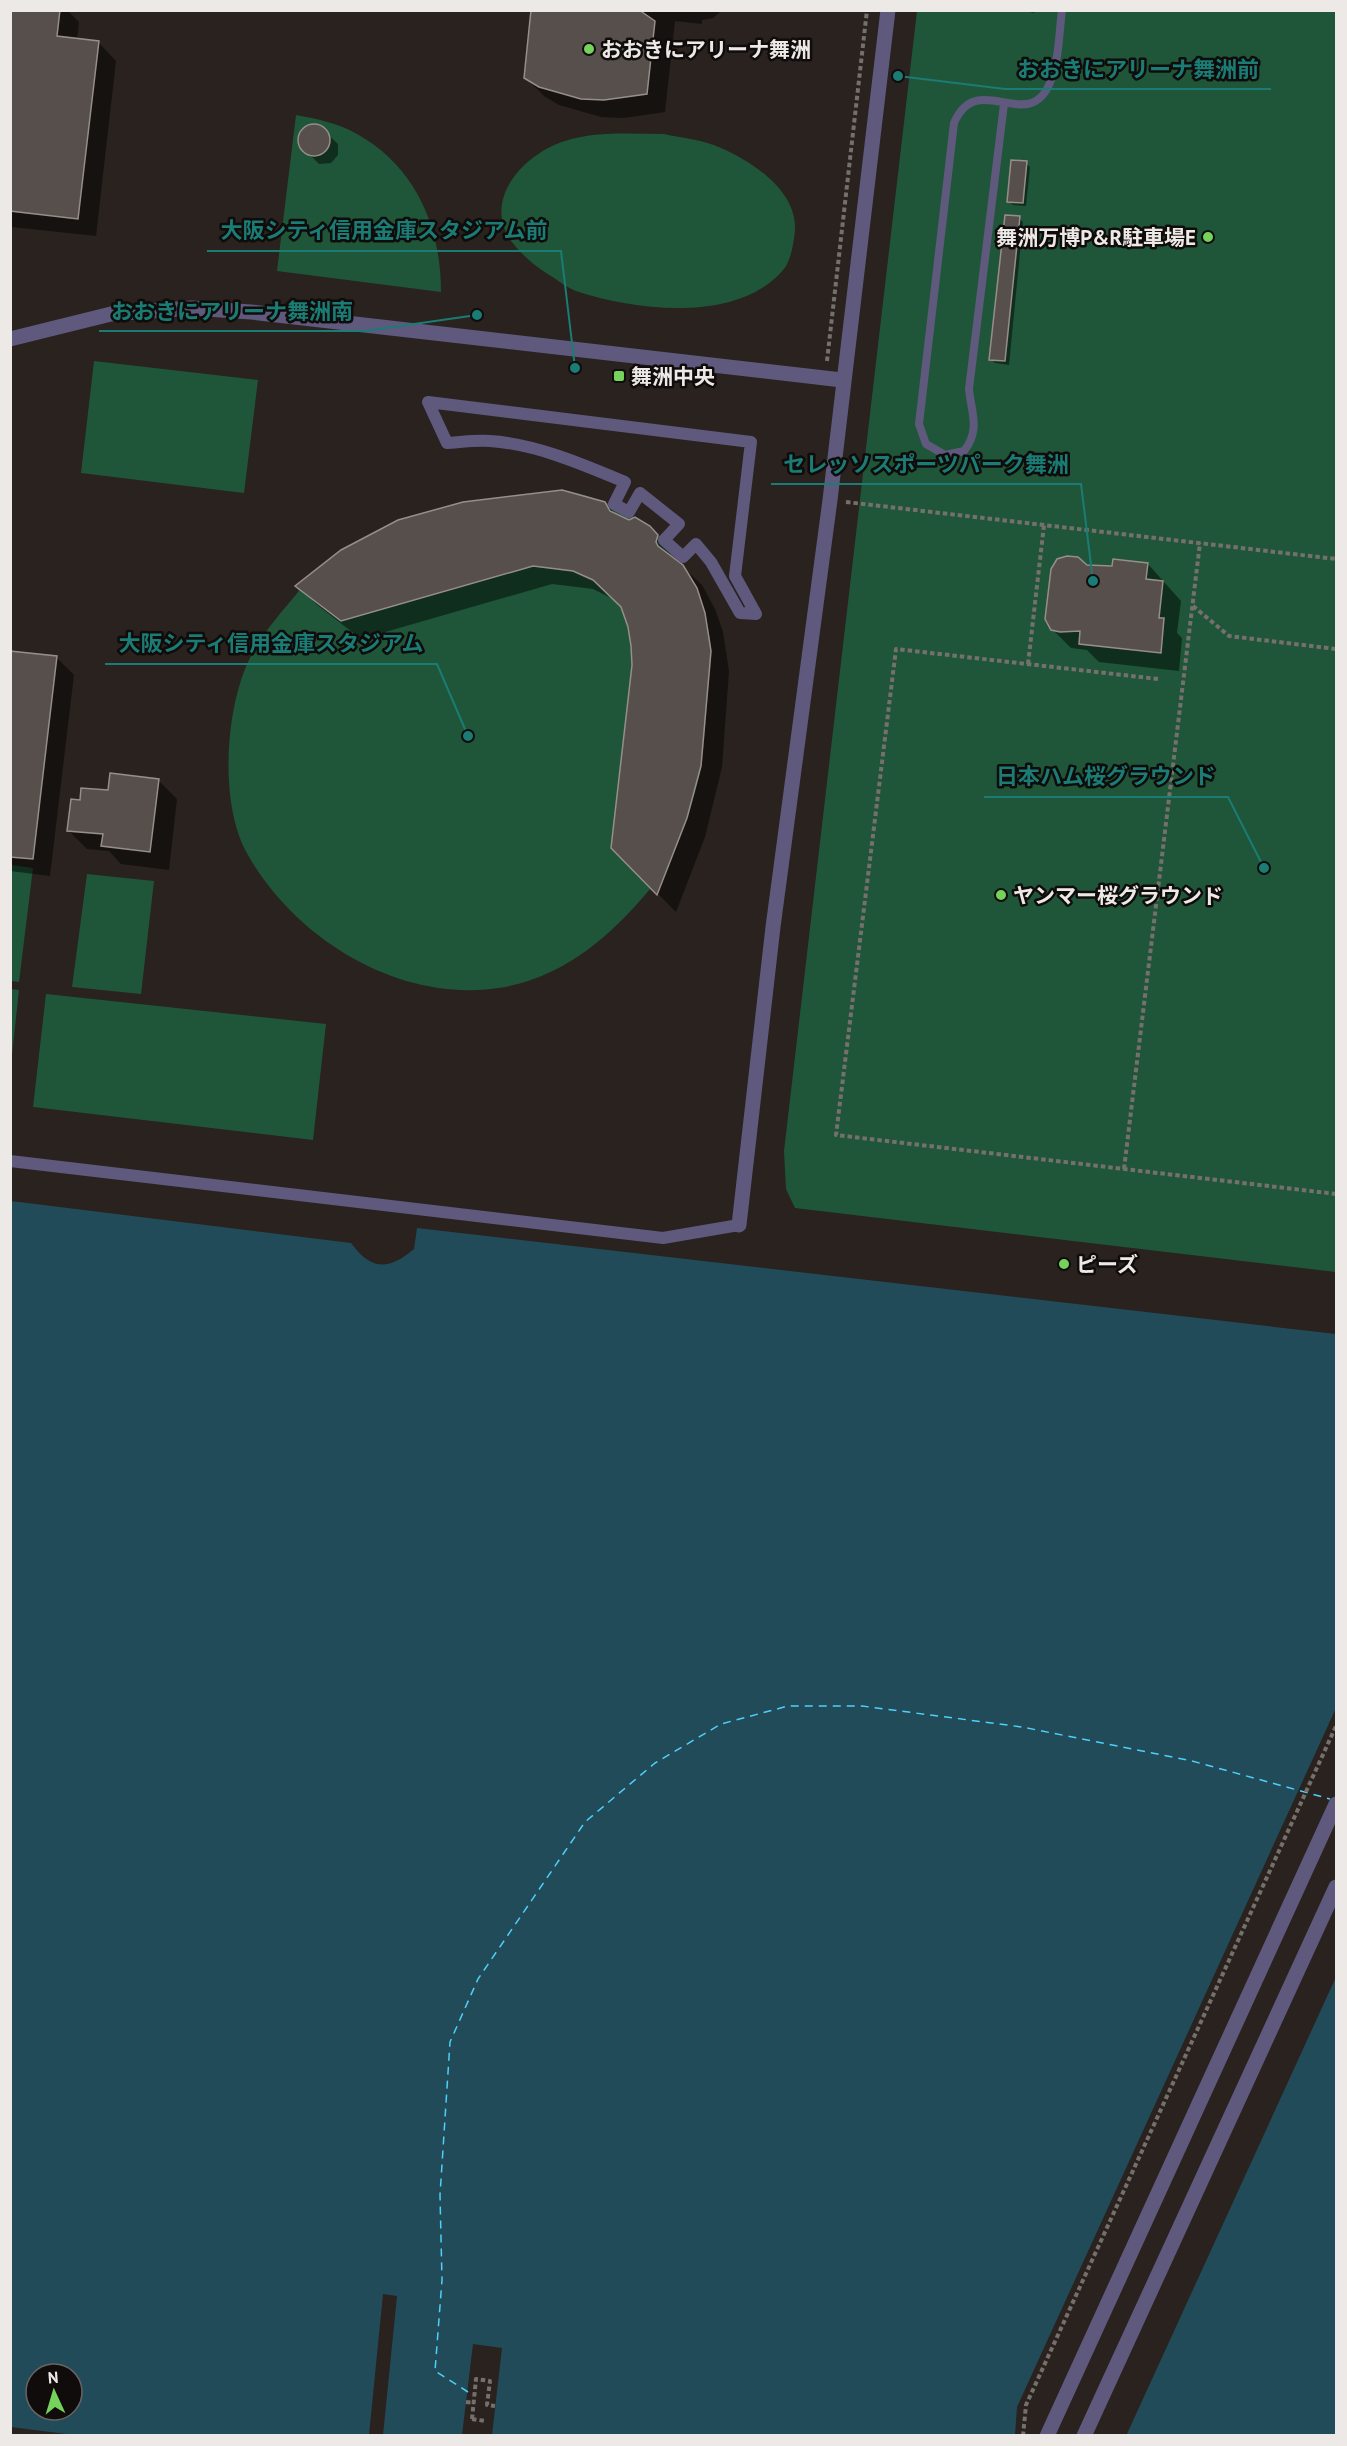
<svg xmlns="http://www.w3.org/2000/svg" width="1347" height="2446" font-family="'PT Sans','Noto Sans JP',sans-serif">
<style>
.green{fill:#1f5639}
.water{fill:#224b59;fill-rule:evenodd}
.pier{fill:#29221e}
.shadow{fill:#0007}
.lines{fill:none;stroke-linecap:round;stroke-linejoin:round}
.ferry{stroke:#4ed0f9;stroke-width:1.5;stroke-dasharray:8 6;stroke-linecap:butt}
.building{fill:#564f4b;stroke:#978e8a;stroke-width:1.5}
.path{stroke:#76706c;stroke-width:4;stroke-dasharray:4.5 3;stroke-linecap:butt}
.service{stroke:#5e597d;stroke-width:8}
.pedestrian{stroke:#5e597d;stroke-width:12}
.tertiary{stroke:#5e597d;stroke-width:15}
.path-bridge{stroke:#76706c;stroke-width:4;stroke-dasharray:4.5 3;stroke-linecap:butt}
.poi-dot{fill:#75d25b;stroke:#0f0c0b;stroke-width:2}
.labels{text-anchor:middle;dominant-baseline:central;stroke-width:5;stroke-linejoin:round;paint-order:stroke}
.poi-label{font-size:21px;font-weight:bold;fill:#ede9e6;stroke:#0f0c0b;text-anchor:start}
.leader{fill:none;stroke:#1a7c74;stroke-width:2}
.callout-dot{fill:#1a7c74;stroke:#0f0c0b;stroke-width:2}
.callout-label{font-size:22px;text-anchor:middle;font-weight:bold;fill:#1a7c74;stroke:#0f0c0b;stroke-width:5;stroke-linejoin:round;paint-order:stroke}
</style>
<rect width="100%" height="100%" fill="#29221e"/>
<!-- green -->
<g class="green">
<path d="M917,11H1336V1272L795,1208L786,1189L784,1151Z"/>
<path d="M296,115C316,119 339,123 357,134C416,167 441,227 441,292L277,271Z"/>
<path d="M664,134C682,138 704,140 721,148C753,162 797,191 795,230C794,242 791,260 784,269C739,323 638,311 579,292C569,289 560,282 551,276C534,266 508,245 503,224C493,186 532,151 565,141C596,131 631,134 664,134Z"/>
<path d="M94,361L258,380L244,493L81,473Z"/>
<path d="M562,490C645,505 704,561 711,648C712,665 708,682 707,698C705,730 704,762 695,793C685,828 671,861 657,895L650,889C611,936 562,979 498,988C400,1003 296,940 248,855C220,807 225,719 245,669C257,639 279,615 299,591L295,586L341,550L398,520L463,502Z"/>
<path d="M11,865L33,868L19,982L11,981Z"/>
<path d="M87,874L154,881L141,994L72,987Z"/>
<path d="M11,989L19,990L11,1064L10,989Z"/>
<path d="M46,994L326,1024L313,1140L33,1107Z"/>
</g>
<!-- water -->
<path class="water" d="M11,1201L351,1243C371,1270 388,1271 414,1249L417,1228L1336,1334V2435L82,2436L11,2427ZM36,2374H72V2410H36Z"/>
<!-- pier -->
<g class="pier">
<path d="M1336,1708V1977L1126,2436L1015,2435L1017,2407Z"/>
<path d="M383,2294L397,2296L383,2435H369Z"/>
<path d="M473,2344L502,2348L492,2435H462Z"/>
</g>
<!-- shadow -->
<g class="shadow">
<path d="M10,10H67L79,22L77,40L98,42L116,61L96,236L12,227L10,241Z"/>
<path d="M533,10H720V12L713,18L702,20V24L675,21L665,112L624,118L601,117L559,105L544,96L525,77Z"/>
<path d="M1019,10H1035L1034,13Z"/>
<path d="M308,127H320L338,144V155L331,163L319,164L301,146V135Z"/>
<path d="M1026,163L1030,167L1026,206L1013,205L1009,201Z"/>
<path d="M1019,218L1023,222L1009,365L995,363L991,359Z"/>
<path d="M562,491L605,503L619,517L649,528L676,555V561L702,585L715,609L723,632L729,671L722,767L705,837L676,912L613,848L633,665L630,627L623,608L613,599L593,589L552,584L361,639L316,604L298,586L398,521L463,503Z"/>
<path d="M1148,564L1181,601L1177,633L1182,638L1179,671L1099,662L1087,650L1071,648L1052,629L1087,566Z"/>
<path d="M10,652L57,658L74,675L50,876L10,871Z"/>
<path d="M158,780L177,799L169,870L121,864L109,851L87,849L68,830L109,792Z"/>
</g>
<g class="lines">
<!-- ferry -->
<path class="ferry" d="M468,2392L435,2371L442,2280L440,2195L450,2042L478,1979L585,1822L655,1763L721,1724L788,1706H862L1022,1727L1192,1761L1330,1799"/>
</g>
<!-- building -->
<g class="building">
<path d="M10,10H60L57,36L99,41L78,219L10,211Z"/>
<path d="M531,10H639L655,21L647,94L604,100L581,99L539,87L524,78Z"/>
<circle cx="314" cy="140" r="16"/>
<path d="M1011,160L1027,161L1023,203L1007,202Z"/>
<path d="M1005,215L1020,216L1005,361L989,360Z"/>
<path d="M562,490L605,502L610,511L629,520L635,517L650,526L658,535L656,542L658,546L683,565L697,588L705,613L711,651L701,766L687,818L657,895L611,848L632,665L631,646L628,627L621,607L593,580L573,571L533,566L341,621L295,586L341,550L398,520L463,502Z"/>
<path d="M1067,556L1078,557L1087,565L1112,566L1113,559L1148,563L1146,579L1163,581L1159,618H1164L1161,653L1079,644L1080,631L1060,632L1051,630L1045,619L1051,569L1057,559Z"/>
<path d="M10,651L57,656L33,859L10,857Z"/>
<path d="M110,773L159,779L150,852L101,846L103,834L67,831L71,799L80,800L81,788L108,790Z"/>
</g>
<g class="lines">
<!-- path -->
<g class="path">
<path d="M827,361L867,10"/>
<path d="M846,502L1336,559"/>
<path d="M1193,606L1229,636L1336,649"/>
<path d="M1028,664L1044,525"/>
<path d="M1158,679L896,649L836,1135L1336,1194"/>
<path d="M1124,1169L1200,543"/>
<path d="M466,2402L474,2403"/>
<path d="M472,2419L476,2379L490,2381L487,2405L495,2406"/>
<path d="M1023,2436L1026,2405L1336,1726"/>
</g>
<!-- service -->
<path class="service" d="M1004,104L969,389C971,412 981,430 964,451L945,455L926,444L919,424L954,123C978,67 1030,138 1051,80C1059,59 1059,33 1062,10"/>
<!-- pedestrian -->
<g class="pedestrian">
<path d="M428,402L751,442L735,576L756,614L740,613L711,562L696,544L683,557L664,540L679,524L640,493L629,512L614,504L625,482C582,464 536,444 490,441C476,440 461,442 447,443Z"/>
<path d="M10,1161L663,1238L739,1225"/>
</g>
<!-- tertiary -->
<g class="tertiary">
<path d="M10,339L111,314L191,308L251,312L842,380"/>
<path d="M739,1225L773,927L830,500L888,10"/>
<path d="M1047,2436L1336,1804"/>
<path d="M1084,2436L1336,1887"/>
</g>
<!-- path-bridge -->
<path class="path-bridge" d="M472,2419L485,2421"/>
</g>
<!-- markers -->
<g class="poi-dot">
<circle cx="589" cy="49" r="6"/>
<circle cx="1208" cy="237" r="6"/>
<rect x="613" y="370" width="12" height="12" rx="3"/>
<circle cx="1001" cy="895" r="6"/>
<circle cx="1064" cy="1264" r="6"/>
</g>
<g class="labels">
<!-- poi labels -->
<g class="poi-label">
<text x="601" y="49">おおきにアリーナ舞洲</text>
<text x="1196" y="237" text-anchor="end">舞洲万博P&amp;R駐車場E</text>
<text x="631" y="376">舞洲中央</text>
<text x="1013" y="895">ヤンマー桜グラウンド</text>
<text x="1076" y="1264">ピーズ</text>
</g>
</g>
<!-- callouts -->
<path class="leader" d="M898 76L1005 89H1271M575 368L561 251H207M477 315L365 331H99M1093 581L1081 484H771M468 736L437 664H105M1264 868L1228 797H984"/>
<g class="callout-dot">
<circle cx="898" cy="76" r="6"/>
<circle cx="575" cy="368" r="6"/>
<circle cx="477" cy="315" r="6"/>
<circle cx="1093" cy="581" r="6"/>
<circle cx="468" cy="736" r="6"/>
<circle cx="1264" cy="868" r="6"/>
</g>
<g class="callout-label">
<text x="1138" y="77">おおきにアリーナ舞洲前</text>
<text x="384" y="238">大阪シティ信用金庫スタジアム前</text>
<text x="232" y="319">おおきにアリーナ舞洲南</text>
<text x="926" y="472">セレッソスポーツパーク舞洲</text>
<text x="271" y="651">大阪シティ信用金庫スタジアム</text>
<text x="1106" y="784">日本ハム桜グラウンド</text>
</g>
<!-- border -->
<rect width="1347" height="2446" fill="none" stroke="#ede9e6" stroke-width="24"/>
<!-- north arrow -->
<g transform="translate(54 2392) rotate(356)"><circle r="28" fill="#0f0c0b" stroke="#686463" stroke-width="1.5"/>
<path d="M0-4.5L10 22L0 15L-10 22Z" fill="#75d25b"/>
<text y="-9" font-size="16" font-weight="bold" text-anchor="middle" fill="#ede9e6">N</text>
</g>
</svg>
